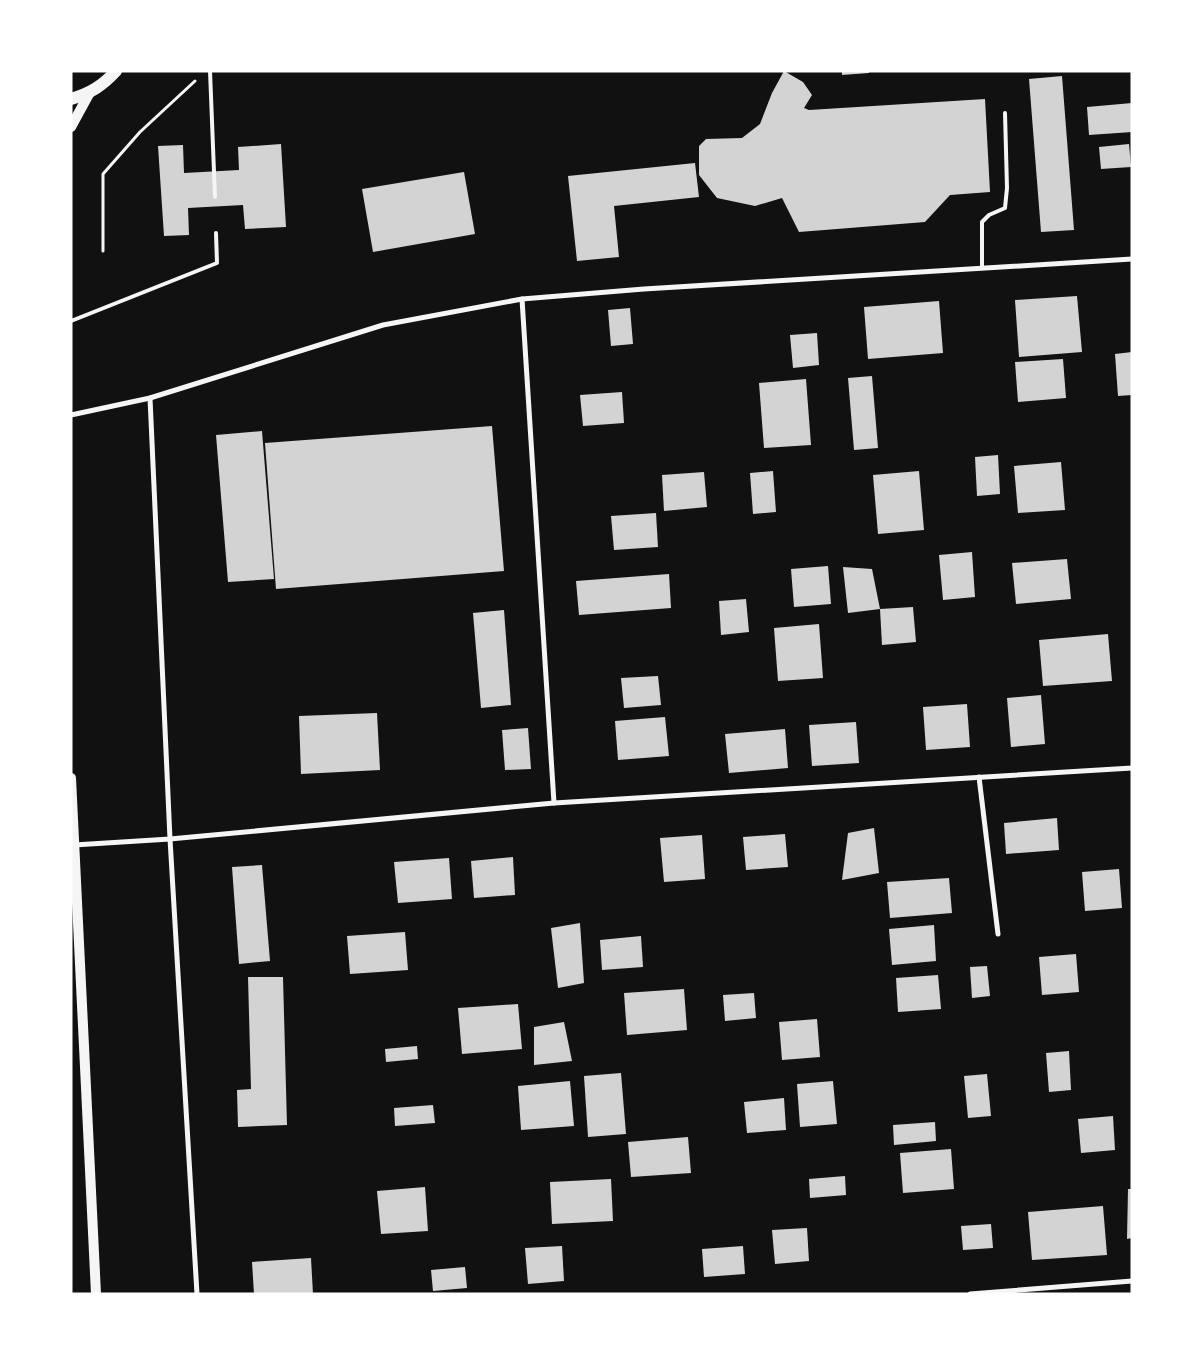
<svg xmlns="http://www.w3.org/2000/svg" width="1203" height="1365" font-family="'DM Sans',sans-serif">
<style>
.building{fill:#d3d3d3}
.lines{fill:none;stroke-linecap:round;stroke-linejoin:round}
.path{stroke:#f5f5f5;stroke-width:3}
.service{stroke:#f5f5f5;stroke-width:4}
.minor{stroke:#f5f5f5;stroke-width:5}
.secondary{stroke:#f5f5f5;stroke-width:10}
.primary{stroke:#f5f5f5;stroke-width:12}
</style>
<rect width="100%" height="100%" fill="#111"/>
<!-- building -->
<g class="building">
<path d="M784,71L803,82L812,95L804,108L809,110L985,99L990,192L950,195L925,222L799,232L782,198L755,206L717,198L699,175V146L706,139L742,138L760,124L772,93Z"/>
<path d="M842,71H869V73L842,75Z"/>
<path d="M1062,76L1074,230L1041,232L1029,79Z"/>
<path d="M1132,103V132L1089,135L1087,107Z"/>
<path d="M281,144L286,227L245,229L243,205L188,208L189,235L164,236L158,146L183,145L184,173L239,170L238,147Z"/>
<path d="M1129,144L1131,167L1101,169L1099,147Z"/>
<path d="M695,163L699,197L614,206L619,257L577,261L568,176Z"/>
<path d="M464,172L475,234L373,252L362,189Z"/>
<path d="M1077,296L1082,352L1019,357L1015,300Z"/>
<path d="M939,301L943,353L868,359L864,307Z"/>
<path d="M630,308L633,344L611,346L608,310Z"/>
<path d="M817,333L819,365L793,368L790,335Z"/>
<path d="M1132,352V395L1118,396L1115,354Z"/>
<path d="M1063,359L1066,398L1018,402L1015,362Z"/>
<path d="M872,376L878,448L854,450L848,378Z"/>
<path d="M806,379L811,445L764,448L759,383Z"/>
<path d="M622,392L624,423L583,426L580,395Z"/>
<path d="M492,426L504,571L276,589L265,443Z"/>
<path d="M262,431L274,579L228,582L216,435Z"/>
<path d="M998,455L1000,494L977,496L975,457Z"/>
<path d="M1061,462L1065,510L1018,513L1014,466Z"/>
<path d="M773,471L776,512L753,514L750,473Z"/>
<path d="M919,471L924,530L878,534L873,475Z"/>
<path d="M704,472L707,507L664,511L662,475Z"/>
<path d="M656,513L658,547L614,550L611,516Z"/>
<path d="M972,552L975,597L943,600L939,555Z"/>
<path d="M1067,559L1071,599L1016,604L1012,563Z"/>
<path d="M828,566L831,604L794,607L791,569Z"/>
<path d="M843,567L872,569L880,609L848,613Z"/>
<path d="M669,574L671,608L579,615L576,581Z"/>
<path d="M746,599L749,632L721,635L719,601Z"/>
<path d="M913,607L916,642L882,645L880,609Z"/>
<path d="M504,610L511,705L481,708L473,613Z"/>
<path d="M819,624L823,678L778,681L774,628Z"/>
<path d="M1108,634L1112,681L1043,686L1039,640Z"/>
<path d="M658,676L661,705L624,708L621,678Z"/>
<path d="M1041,695L1045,744L1011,747L1007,698Z"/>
<path d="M967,704L970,747L926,750L923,707Z"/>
<path d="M377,713L380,770L301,774L299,716Z"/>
<path d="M665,717L669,756L618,760L615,721Z"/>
<path d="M856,722L859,763L812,766L809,725Z"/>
<path d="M528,728L531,769L505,770L502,730Z"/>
<path d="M785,729L788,768L729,773L725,734Z"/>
<path d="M1057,818L1059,850L1006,854L1004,823Z"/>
<path d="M874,828L879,873L842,880L848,833Z"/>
<path d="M785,834L788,867L746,870L743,837Z"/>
<path d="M702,835L705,879L664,882L660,838Z"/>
<path d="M513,857L515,895L474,898L471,861Z"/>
<path d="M449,858L452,899L398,903L394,862Z"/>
<path d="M262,865L270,961L239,964L232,867Z"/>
<path d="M1119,869L1122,908L1085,911L1082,872Z"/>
<path d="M949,878L952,913L890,918L887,882Z"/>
<path d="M580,923L584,983L558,988L551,928Z"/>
<path d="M934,925L936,961L892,965L889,929Z"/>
<path d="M405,932L408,970L350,974L347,936Z"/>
<path d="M641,936L643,967L602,970L600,940Z"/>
<path d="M1076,954L1079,992L1042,995L1039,957Z"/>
<path d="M987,966L990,996L972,998L970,967Z"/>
<path d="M938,975L941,1009L898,1012L896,978Z"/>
<path d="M248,977H283L287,1125L238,1127L237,1090L251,1089Z"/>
<path d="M684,989L687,1030L627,1035L624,993Z"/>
<path d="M754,993L756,1018L725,1021L723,995Z"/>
<path d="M518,1004L522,1049L462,1054L458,1008Z"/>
<path d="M817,1019L820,1057L782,1060L779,1022Z"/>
<path d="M564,1022L572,1061L534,1065V1027Z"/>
<path d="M417,1046L418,1059L386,1062L385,1049Z"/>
<path d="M1069,1051L1071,1090L1049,1092L1046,1053Z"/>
<path d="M621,1073L626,1134L588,1137L584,1076Z"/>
<path d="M987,1074L991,1116L968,1118L964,1076Z"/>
<path d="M570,1081L574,1126L521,1130L518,1086Z"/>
<path d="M833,1081L837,1124L800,1127L797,1084Z"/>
<path d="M784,1098L786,1130L747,1133L744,1102Z"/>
<path d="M433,1105L435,1123L395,1126L394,1108Z"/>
<path d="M1113,1116L1115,1150L1081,1153L1078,1119Z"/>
<path d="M935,1122L936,1141L894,1145L893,1125Z"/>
<path d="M688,1137L691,1173L631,1177L628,1142Z"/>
<path d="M951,1149L954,1189L903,1193L900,1153Z"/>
<path d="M845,1176L846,1195L810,1198L809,1179Z"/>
<path d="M611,1179L613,1221L552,1224L550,1182Z"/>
<path d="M425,1187L428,1231L381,1234L377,1191Z"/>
<path d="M1128,1189H1132V1238L1127,1239Z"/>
<path d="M1103,1206L1107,1255L1032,1260L1028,1212Z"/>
<path d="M991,1224L993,1248L963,1250L961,1226Z"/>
<path d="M807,1228L809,1261L775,1264L772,1230Z"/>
<path d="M562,1246L564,1281L528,1284L525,1248Z"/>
<path d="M743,1246L745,1274L704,1277L702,1249Z"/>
<path d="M311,1258L313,1294H254L252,1262Z"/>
<path d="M465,1267L467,1288L433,1291L431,1270Z"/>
</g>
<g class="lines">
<!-- path -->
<path class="path" d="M103,251V174L140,132L195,81"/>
<!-- service -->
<g class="service">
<path d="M210,71L215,197"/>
<path d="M982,267V222L989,215L1005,208L1007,188L1005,113"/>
<path d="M71,321L217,263L216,233"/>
</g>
<!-- minor -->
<g class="minor">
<path d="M522,299L554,803"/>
<path d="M150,398L170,839L197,1294"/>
<path d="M71,415L150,398L383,325L522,299L644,289L1132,259"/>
<path d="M979,777L998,934"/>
<path d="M74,845L170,839L554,803L1132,768"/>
<path d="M970,1294L1132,1281"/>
</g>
<!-- secondary -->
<g class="secondary">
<path d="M71,127L89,94"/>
<path d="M71,778L96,1294"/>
</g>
<!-- primary -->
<path class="primary" d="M71,99C91,93 102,86 116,71"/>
</g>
<!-- border -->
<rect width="1203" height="1365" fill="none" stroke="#ffffff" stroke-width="145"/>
</svg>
